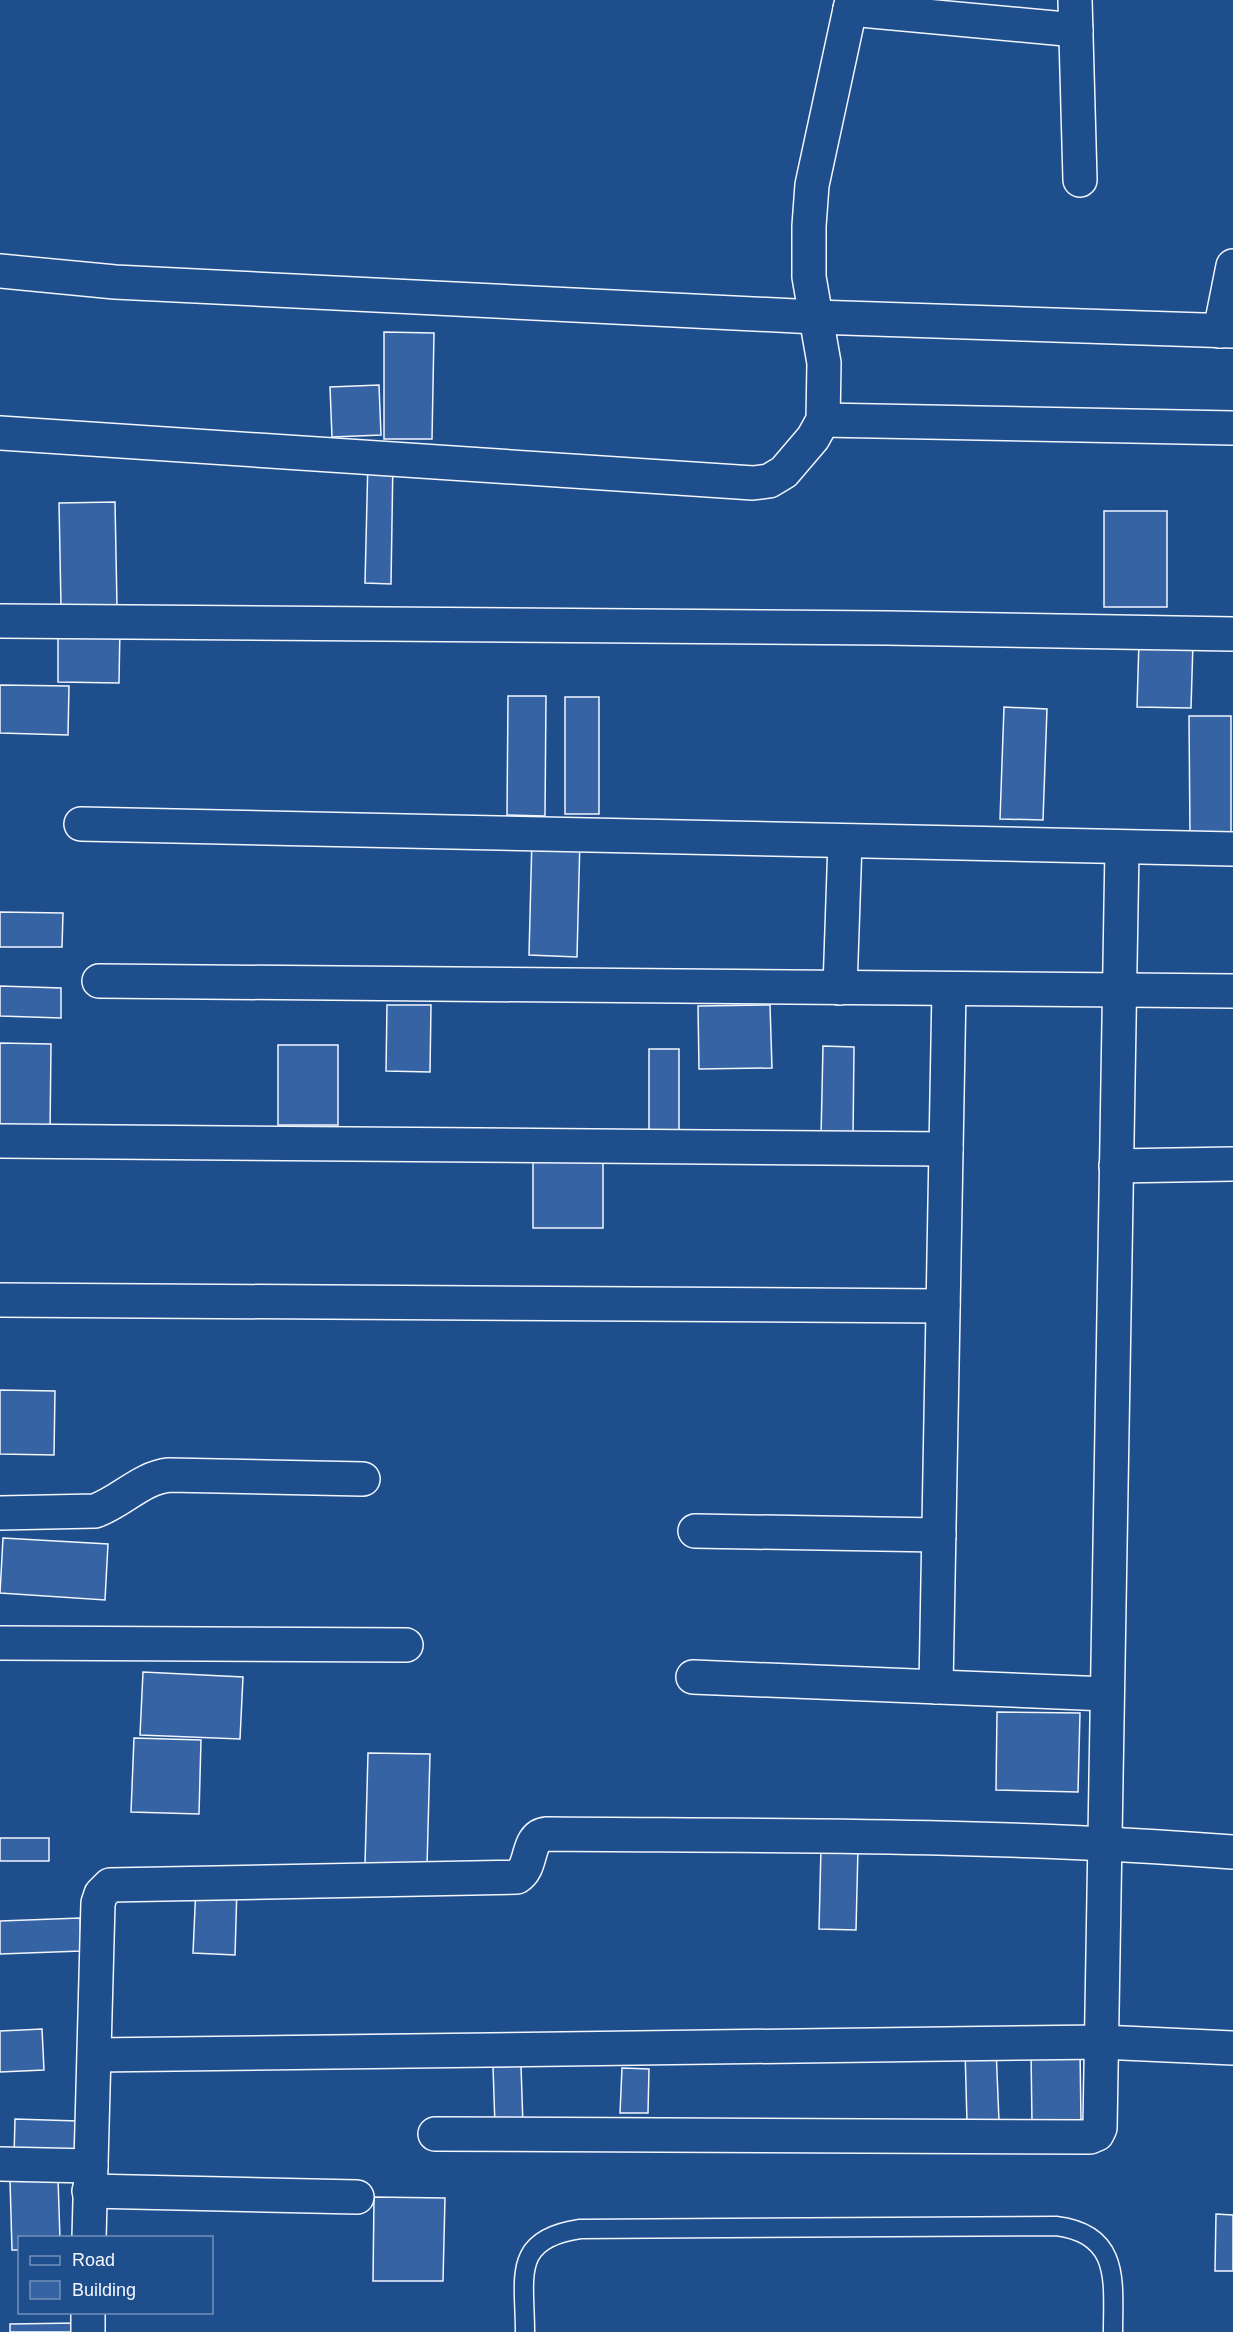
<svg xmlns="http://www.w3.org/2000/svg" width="1233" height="2332" font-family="Helvetica,sans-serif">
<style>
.building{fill:#3563a3;stroke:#f2f6ff;stroke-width:1.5}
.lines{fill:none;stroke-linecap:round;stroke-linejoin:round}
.service-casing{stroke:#f2f6ff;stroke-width:21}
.minor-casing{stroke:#f2f6ff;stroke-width:36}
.service{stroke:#1f4e8c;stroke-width:18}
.minor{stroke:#1f4e8c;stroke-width:33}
</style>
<rect width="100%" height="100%" fill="#1f4e8c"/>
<!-- building -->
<g class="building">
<path d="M384,332L434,333L432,439H384Z"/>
<path d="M379,385L381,435L332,437L330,387Z"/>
<path d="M368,459H393L391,584L365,583Z"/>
<path d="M115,502L117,606H61L59,503Z"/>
<rect x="1104" y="511" width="63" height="96"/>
<path d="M58,626H120L119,683L58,682Z"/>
<path d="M1139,641L1193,642L1191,708L1137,707Z"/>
<path d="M0,685L69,686L68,735L0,733Z"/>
<path d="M508,696H546L545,816L507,815Z"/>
<rect x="565" y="697" width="34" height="117"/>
<path d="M1004,707L1047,709L1043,820L1000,819Z"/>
<path d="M1189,716H1231V835L1190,836Z"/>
<path d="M532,837L580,838L577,957L529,955Z"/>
<path d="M0,912L63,913L62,947H0Z"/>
<path d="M0,986L61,988V1018L0,1016Z"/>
<path d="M387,1005H431L430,1072L386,1071Z"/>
<path d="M770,1005L772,1068L699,1069L698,1006Z"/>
<path d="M0,1043L51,1044L50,1134L0,1133Z"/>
<rect x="278" y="1045" width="60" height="80"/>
<path d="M823,1046L854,1047L853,1138L821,1137Z"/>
<rect x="649" y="1049" width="30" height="85"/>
<rect x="533" y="1150" width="70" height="78"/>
<path d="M0,1390L55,1391L54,1455L0,1454Z"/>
<path d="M3,1538L108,1544L105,1600L0,1593Z"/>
<path d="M143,1672L243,1677L240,1739L140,1735Z"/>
<path d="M997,1712L1080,1713L1078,1792L996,1790Z"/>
<path d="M134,1738L201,1740L199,1814L131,1812Z"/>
<path d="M368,1753L430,1754L427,1867L365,1865Z"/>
<rect x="0" y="1838" width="49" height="23"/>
<path d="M821,1847L858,1848L856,1930L819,1929Z"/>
<path d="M196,1886L237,1887L235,1955L193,1953Z"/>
<path d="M80,1918L81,1951L0,1954V1921Z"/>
<path d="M42,2029L44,2070L0,2072V2031Z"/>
<path d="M996,2048L999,2121L967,2122L965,2050Z"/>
<path d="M1080,2050L1081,2121L1032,2123L1031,2052Z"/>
<path d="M521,2066L523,2126H495L493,2067Z"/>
<path d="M622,2068L649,2069L648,2113H620Z"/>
<path d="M15,2119L78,2121L77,2157L14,2156Z"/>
<path d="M58,2179L60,2238H20V2250H12L10,2180Z"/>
<path d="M374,2197L445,2198L443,2281H373Z"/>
<path d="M1216,2214L1233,2215V2271H1215Z"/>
<path d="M77,2323V2332H10V2324Z"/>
</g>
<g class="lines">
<!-- service casing -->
<g class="service-casing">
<path id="service" d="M525,2332C525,2277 511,2239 580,2229L1056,2226C1121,2234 1113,2282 1113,2332"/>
</g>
<!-- minor casing -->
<g class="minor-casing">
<g id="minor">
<path d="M1075,0L1080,180"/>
<path d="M850,9L1076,30"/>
<path d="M0,271L115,282L815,317L1233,331"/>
<path d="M1220,331L1233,266"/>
<path d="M823,420L1233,428"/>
<path d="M0,433L753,483L769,481L784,472L813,438L823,420L824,363L809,277V226L812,185L852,0"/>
<path d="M0,621L886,628L1233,634"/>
<path d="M81,824L1233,849"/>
<path d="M99,981L1233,991"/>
<path d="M840,988L845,842"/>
<path d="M0,1141L946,1149"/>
<path d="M1116,1166L1233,1164"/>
<path d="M0,1300L943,1306"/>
<path d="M0,1513L95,1511C121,1502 141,1478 169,1475L363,1479"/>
<path d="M695,1531L939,1535"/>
<path d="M0,1643L406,1645"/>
<path d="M693,1677L1107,1694"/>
<path d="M936,1687L949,989"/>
<path d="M95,2055L1101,2042L1233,2048"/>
<path d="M435,2134L1090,2137L1097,2134L1100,2128L1122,848"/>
<path d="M0,2164L91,2166"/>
<path d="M89,2191L357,2197"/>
<path d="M89,2238L98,1903L101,1894L110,1885L517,1877C534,1867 525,1836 547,1834C776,1836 1005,1834 1233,1852"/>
<path d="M88,2332V2312"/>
</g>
</g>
<!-- service -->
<use href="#service" class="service"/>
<!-- minor -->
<use href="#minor" class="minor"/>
</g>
<!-- legend -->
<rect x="18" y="2236" width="195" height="78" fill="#1f4e8c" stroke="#7391ba" stroke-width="1.5"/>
<rect x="30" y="2256" width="30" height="9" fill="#1f4e8c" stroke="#7391ba" stroke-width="1.5"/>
<text x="72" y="2266" font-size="18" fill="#f2f6ff">Road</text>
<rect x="30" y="2281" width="30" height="18" fill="#3563a3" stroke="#7391ba" stroke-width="1.5"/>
<text x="72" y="2296" font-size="18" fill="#f2f6ff">Building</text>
</svg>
